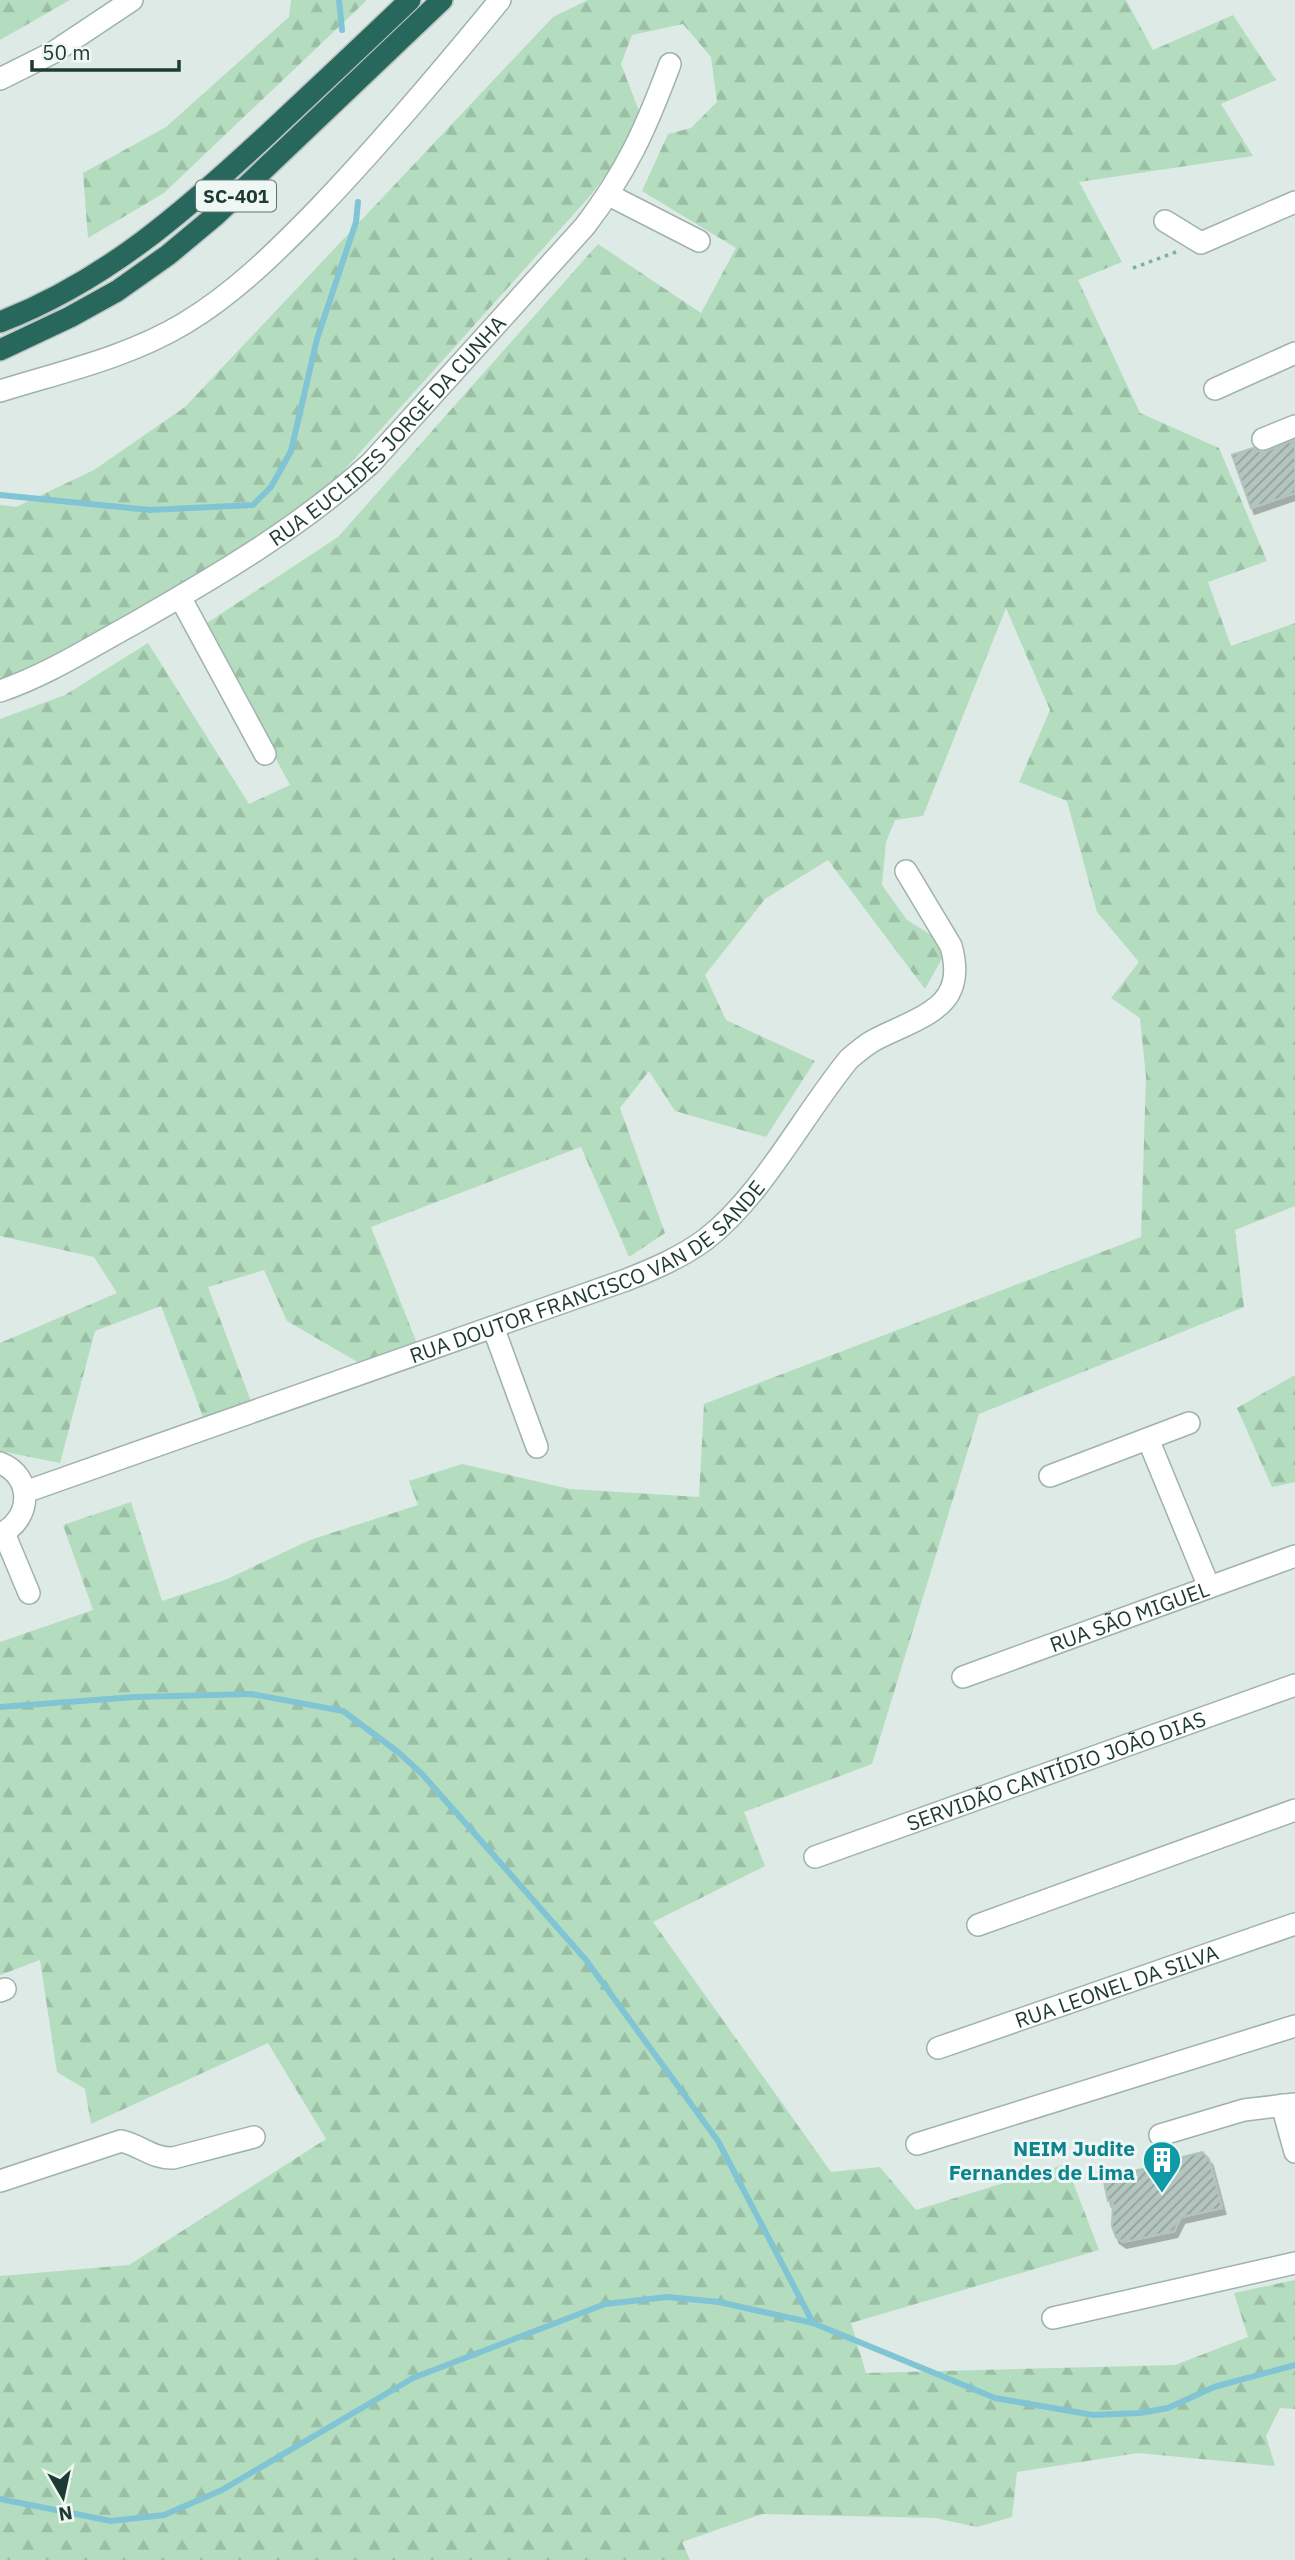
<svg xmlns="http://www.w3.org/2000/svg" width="1295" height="2560" font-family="'IBM Plex Sans',sans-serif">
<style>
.forest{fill:url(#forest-firs)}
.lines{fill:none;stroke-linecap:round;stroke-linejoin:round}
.stream{stroke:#81c5d4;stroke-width:6}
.building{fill:url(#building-hatch);stroke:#b0c4bc;stroke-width:2;filter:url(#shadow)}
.minor-casing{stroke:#a0b2ac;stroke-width:24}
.highway-casing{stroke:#bcc4c2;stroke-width:24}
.path{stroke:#7cb0a1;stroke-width:3.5;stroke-dasharray:3.5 5;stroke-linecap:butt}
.minor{stroke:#fff;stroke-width:21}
.highway{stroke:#28685c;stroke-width:21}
.labels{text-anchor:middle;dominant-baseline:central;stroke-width:6;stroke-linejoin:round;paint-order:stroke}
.shield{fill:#eef7f3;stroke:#5c736d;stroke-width:2}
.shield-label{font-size:19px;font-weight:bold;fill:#1e3b33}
.street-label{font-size:21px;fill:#1e3b33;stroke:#eef7f3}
.culture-label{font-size:21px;font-weight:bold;fill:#0d838f;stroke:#eef7f3;text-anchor:end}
</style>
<defs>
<pattern id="forest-firs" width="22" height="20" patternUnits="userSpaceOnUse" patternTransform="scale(1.75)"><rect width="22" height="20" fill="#b4ddc0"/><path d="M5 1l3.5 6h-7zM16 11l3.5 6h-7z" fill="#9abfa5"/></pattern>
<pattern id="building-hatch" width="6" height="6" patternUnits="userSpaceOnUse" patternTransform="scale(1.75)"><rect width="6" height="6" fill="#b3c5be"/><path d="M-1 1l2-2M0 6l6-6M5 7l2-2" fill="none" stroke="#91a19b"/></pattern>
<filter id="shadow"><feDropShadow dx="3.5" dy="6" stdDeviation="0" flood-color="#0004"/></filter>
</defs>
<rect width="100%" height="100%" fill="#ddeae5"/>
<!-- forest -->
<g class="forest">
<path d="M0,0H70L0,40Z"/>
<path d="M291,0H367L164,193L88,238L83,173L166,127L289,17Z"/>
<path d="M588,0H1126L1153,50L1233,15L1276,80L1221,104L1253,156L1079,182L1122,262L1078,280L1140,413L1219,448L1267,561L1208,582L1231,646L1295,623V1206L1235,1230L1244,1307L979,1414L872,1764L744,1812L765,1866L653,1922L831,2172L880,2167L916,2210L1066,2164L1099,2250L851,2323L866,2373L1175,2365L1248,2337L1234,2293L1295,2280V2409L1280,2408L1266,2436L1275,2466L1138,2453L1017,2472L1012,2517L977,2527L935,2518L762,2514L682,2542L690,2560H0V2276L129,2265L326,2139L268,2043L91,2124L85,2089L57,2072L40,1960L0,1975V1642L93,1610L63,1525L131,1502L162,1601L225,1580L310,1540L418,1505L409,1481L462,1464L570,1489L699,1497L704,1404L1141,1237L1146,1077L1140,1018L1111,998L1139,962L1097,912L1067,801L1019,782L1050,710L1006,608L923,816L895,820L886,842L882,885L907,920L949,946L925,989L828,860L765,899L705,975L726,1020L815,1061L766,1137L675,1111L649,1071L620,1108L665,1233L629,1257L581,1147L371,1227L418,1346L361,1364L287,1321L264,1270L208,1287L252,1404L205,1422L161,1306L95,1331L60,1463L0,1451V1343L117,1293L94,1257L0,1236V719L65,695L148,643L249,804L290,785L204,625L338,537L598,244L701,313L736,248L642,191L668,134L691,128L717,102L711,57L683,24L632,35L621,64L644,124L590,196L312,506L238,554L36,670L0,684V505L16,507L94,470L185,407L553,17Z"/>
<path d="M1295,1375V1482L1272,1487L1237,1408Z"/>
</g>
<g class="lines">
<!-- stream -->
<g class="stream">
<path d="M339,0L342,30"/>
<path d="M0,495L150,510L253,505L271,487L291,451L317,339L356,222L358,202"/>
<path d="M0,1707L135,1697L251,1694L343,1711L398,1752L422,1774L586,1960L718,2141L813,2323"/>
<path d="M0,2499L111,2521L164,2515L222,2490L413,2378L605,2304L667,2297L719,2302L813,2323L995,2398L1093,2415L1140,2413L1168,2408L1214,2387L1295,2365"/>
</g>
</g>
<!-- building -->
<g class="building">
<path d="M1295,440V493L1251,508L1232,455L1253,448L1261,452L1267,451Z"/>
<path d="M1202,2152L1209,2159L1222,2208L1181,2217L1174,2231L1123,2242L1116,2237L1112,2226L1113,2201H1108L1103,2177L1153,2167L1152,2165Z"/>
</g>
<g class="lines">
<!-- minor casing -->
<g class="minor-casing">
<g id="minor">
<path d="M0,79L54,52L132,0"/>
<path d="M609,195L699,241"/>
<path d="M1165,221L1201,243L1295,202"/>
<path d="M1215,389L1295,353"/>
<path d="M0,391C61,372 129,357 185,323C235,293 278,250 318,209C382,142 441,72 500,0"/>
<path d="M1263,439L1295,426"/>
<path d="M180,597L265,754"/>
<path id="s1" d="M0,691C47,675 89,648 133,624C217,576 299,528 371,463L585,226C627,171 646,128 670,64"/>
<path d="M493,1327L537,1447"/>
<path d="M1148,1439L1209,1587"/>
<path d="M0,1463C34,1476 32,1520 0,1534"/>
<path d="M1050,1476L1189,1423"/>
<path id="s2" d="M25,1492L626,1280C654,1269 682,1257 706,1239C762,1196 803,1115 849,1059C856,1053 863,1047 871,1042C894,1028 941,1016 951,989C957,975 955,960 951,946L906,871"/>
<path d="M4,1533L29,1593"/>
<path id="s3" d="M963,1677L1295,1556"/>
<path id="s4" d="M815,1857L1295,1685"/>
<path d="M978,1925L1295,1810"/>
<path d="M0,1991L5,1989"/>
<path id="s5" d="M938,2048L1295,1924"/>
<path d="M1282,2105L1295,2152"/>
<path d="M1160,2135L1244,2110L1295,2104"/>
<path d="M917,2144L1295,2026"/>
<path d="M0,2181L121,2141C140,2145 153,2159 173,2158L254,2137"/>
<path d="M1053,2318L1295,2263"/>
</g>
</g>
<!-- highway casing -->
<g class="highway-casing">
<g id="highway">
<path d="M0,322C106,281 185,211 267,135C315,90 363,45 410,0"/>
<path d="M0,350L70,317L117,291L168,255L216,215L442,0"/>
</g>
</g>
<!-- path -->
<path class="path" d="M1133,268L1176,252"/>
<!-- minor -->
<use href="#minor" class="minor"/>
<!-- highway -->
<use href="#highway" class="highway"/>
</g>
<!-- icons -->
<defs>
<g id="building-pin" transform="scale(2.0125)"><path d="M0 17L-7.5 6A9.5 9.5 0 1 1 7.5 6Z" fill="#0f9aa8" stroke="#eef7f3"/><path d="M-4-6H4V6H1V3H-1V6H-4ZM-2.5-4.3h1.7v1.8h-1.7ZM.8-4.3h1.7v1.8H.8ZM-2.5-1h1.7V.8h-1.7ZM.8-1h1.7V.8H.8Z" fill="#fff"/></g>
</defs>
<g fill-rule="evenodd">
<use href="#building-pin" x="1162" y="2160"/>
</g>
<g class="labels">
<!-- shield labels -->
<rect class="shield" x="196" y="180.5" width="80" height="31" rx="5"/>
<g class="shield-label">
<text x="236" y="196">SC-401</text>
</g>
<!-- street labels -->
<g class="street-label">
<text stroke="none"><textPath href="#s1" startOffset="471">RUA EUCLIDES JORGE DA CUNHA</textPath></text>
<text stroke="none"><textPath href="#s2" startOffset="607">RUA DOUTOR FRANCISCO VAN DE SANDE</textPath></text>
<text stroke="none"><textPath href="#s3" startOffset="177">RUA SÃO MIGUEL</textPath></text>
<text stroke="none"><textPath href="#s4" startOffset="256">SERVIDÃO CANTÍDIO JOÃO DIAS</textPath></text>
<text stroke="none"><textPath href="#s5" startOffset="189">RUA LEONEL DA SILVA</textPath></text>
</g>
<!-- culture labels -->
<g class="culture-label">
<text x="1135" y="2148">NEIM Judite<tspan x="1135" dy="24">Fernandes de Lima</tspan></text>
</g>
</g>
<!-- north arrow -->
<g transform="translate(63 2497) rotate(171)" stroke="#eef7f3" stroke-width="5" paint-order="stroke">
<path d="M0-5L12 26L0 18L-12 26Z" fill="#1e3b33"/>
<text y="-10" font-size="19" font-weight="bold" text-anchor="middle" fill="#1e3b33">N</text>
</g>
<!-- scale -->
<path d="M32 60v10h147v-10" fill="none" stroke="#1e3b33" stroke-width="3.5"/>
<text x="42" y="60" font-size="21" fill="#1e3b33" stroke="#eef7f3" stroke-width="5" paint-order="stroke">50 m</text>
</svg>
